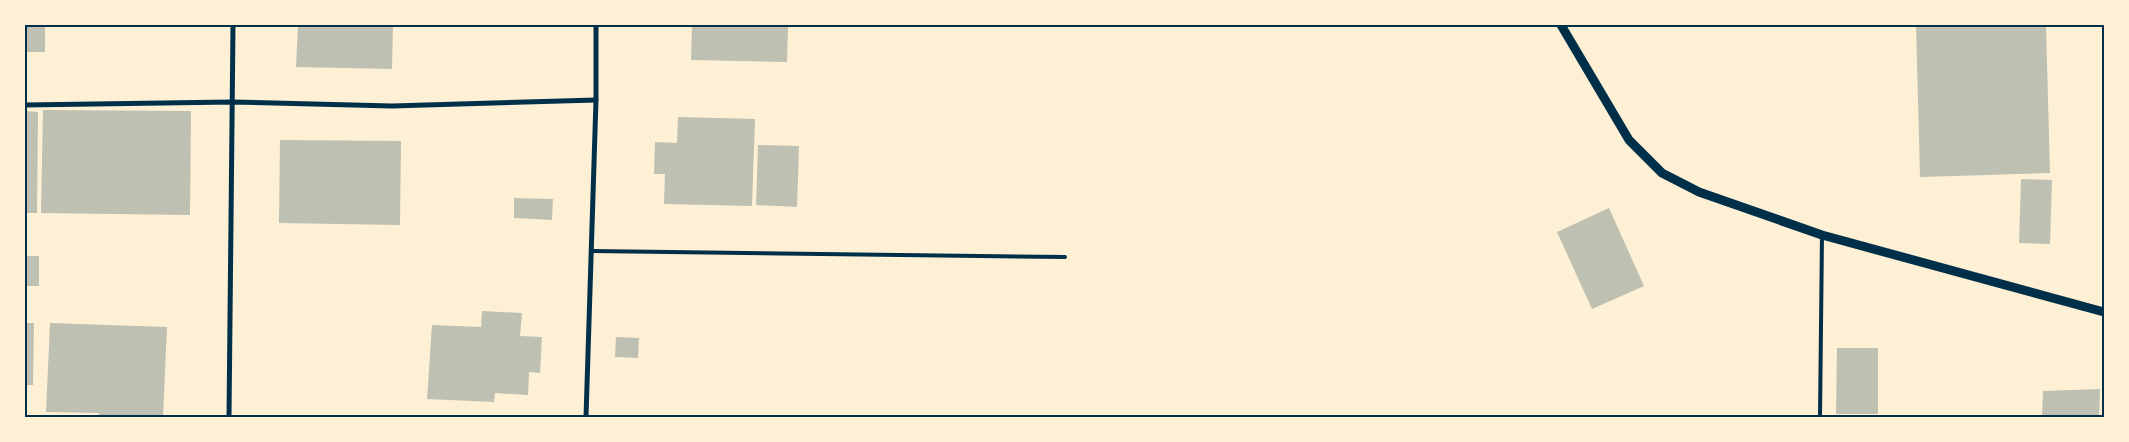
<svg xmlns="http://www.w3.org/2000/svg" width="2129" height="442" font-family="'Fira Sans Condensed',sans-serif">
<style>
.building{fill:#bec0b2}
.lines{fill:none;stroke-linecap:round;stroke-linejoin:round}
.service{stroke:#003049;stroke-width:4}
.minor{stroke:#003049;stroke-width:5}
.tertiary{stroke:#003049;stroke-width:9}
.neatline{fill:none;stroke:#003049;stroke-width:2}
</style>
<rect width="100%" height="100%" fill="#fdf0d5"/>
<!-- building -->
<g class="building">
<rect x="25" y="25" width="20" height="27"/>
<path d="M298,25H393L392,69L296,67Z"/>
<path d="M692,25H807L806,27H788L787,62L691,60Z"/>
<path d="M1916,25H2046L2050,173L1920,177Z"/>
<path d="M43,110L191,111L190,215L41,213Z"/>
<path d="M25,111L38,112L37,213H25Z"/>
<path d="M678,117L755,119L752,206L664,204L665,174H654L655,142L677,143Z"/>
<path d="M280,140L401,141L400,225L279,223Z"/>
<path d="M758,145L799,146L797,207L756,205Z"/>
<path d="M2021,179L2052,180L2050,244L2019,243Z"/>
<path d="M514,198L553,199L552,220L514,218Z"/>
<path d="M1609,208L1644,286L1592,309L1557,232Z"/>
<rect x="25" y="256" width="14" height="30"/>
<path d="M482,311L522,313L520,336L542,337L540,373L529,372L528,395L495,393L494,402L427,399L432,325L481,327Z"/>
<path d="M25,323H34L33,385H25Z"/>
<path d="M50,323L167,327L163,417H99V413L46,412Z"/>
<path d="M616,337L639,338L638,358L615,357Z"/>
<path d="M1837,348H1878V414H1836Z"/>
<path d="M2100,389L2099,417H2042L2043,391Z"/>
<rect x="41" y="415" width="14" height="2"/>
</g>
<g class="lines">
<!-- service -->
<g class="service">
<path d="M592,251L1065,257"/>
<path d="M1820,417L1822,235"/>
</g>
<!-- minor -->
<g class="minor">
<path d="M25,105L232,102L392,106L596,100"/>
<path d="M229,417L233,25"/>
<path d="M586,417L596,100V25"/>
</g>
<!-- tertiary -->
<path class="tertiary" d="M1561,25L1629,140L1662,173L1699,192L1822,235L2104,312"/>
</g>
<!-- border -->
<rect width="2129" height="442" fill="none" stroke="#fdf0d5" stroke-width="52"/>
<rect x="26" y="26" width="2077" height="390" class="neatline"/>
</svg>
